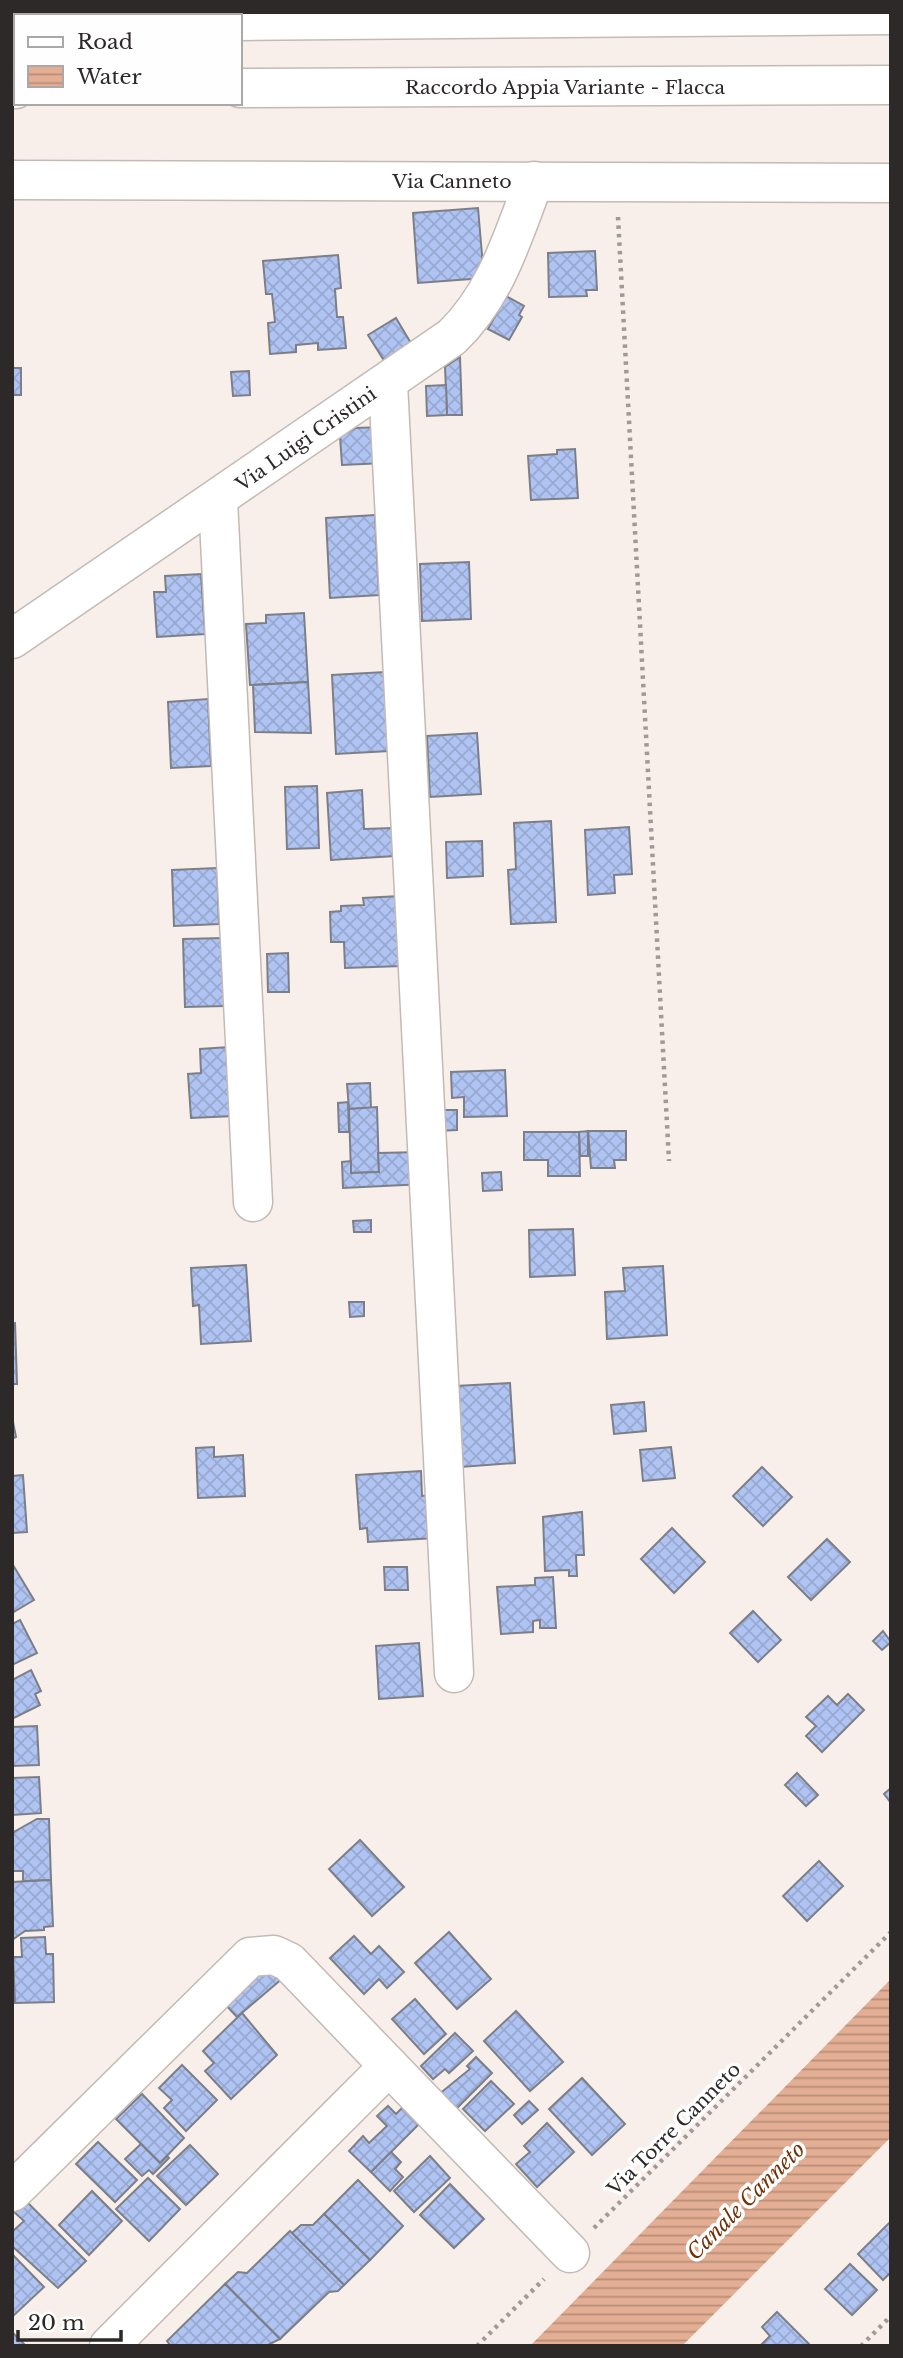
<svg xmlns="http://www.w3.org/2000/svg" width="903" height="2358" font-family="'Libre Baskerville',serif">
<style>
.water{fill:url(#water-rules)}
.building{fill:url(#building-cross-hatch);stroke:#7c7f87;stroke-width:2}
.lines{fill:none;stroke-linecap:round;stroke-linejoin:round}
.minor-casing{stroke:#c4bab5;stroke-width:41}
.primary-casing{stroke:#c4bab5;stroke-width:41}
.path{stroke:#a19996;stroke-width:4.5;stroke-dasharray:3.5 5;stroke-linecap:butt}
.minor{stroke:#fff;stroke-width:38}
.primary{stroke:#fff;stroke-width:38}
.labels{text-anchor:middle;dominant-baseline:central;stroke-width:7;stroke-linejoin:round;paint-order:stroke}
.street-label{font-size:19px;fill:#2d2928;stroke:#fefefe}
.water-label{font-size:21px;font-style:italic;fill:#713208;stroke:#fefefe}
</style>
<defs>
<pattern id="water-rules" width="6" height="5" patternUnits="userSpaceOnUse" patternTransform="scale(1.75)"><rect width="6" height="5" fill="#e3ae94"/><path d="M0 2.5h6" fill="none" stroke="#b88e79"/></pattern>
<pattern id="building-cross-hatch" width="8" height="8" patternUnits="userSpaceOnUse" patternTransform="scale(1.75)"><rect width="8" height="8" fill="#b0c4f4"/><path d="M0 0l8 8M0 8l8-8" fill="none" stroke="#98a8d1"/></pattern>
</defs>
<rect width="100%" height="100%" fill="#f9efea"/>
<!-- water -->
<path class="water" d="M891,1979V2137L682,2346H530Z"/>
<!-- building -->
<g class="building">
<path d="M478,208L484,278L418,283L413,213Z"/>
<path d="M595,251L597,290H586L587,296L549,297L548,253Z"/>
<path d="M338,255L341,288L335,289L337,317H343L346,348L318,350V343L296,345V352L270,354L268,323L275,322L272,294H266L263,261Z"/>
<path d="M506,296L524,306L519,315L522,317L509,340L488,329Z"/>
<path d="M396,318L412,345L385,362L368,335Z"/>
<path d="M460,357L462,415H447L445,367Z"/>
<rect x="12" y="368" width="9" height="27"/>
<path d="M249,371L250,395L233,396L231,372Z"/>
<path d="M446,385L447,415L427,416L426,386Z"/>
<path d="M383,427L385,463L342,465L340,436L355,428Z"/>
<path d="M575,449L578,498L531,500L528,456L557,454V450Z"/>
<path d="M375,515L379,595L330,598L326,518Z"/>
<path d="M469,562L471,619L422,621L420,564Z"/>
<path d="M201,574L205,634L157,637L154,592H166L165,576Z"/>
<path d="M304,613L308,682L250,685L246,624L266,623V615Z"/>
<path d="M385,672L389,751L336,754L332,675Z"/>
<path d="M308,682L311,733L255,732L253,685Z"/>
<path d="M208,699L211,766L171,768L168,702Z"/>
<path d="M477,733L481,794L430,797L427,736Z"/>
<path d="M317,786L319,848L287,849L285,787Z"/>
<path d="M362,790L364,829L393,828L395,856L331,860L327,793Z"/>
<path d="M551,821L556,922L511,924L508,870L516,869L514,823Z"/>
<path d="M629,827L632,874L614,875L615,893L588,895L585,830Z"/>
<path d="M482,841L483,876L447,878L446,842Z"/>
<path d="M217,868L219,924L174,926L172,870Z"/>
<path d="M399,896L402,966L345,968L344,942H331L330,912L341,911V906L364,905L363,898Z"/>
<path d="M223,938L225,1006L185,1007L183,939Z"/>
<path d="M288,953L289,992H268L267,954Z"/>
<path d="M229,1047L234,1116L191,1118L188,1074L201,1073L200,1049Z"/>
<path d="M505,1070L507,1116L464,1117V1097L452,1098L451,1072Z"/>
<path d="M370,1083L371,1108L349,1109L347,1084Z"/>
<path d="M348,1102L349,1132H339L338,1103Z"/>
<path d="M377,1107L379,1172L351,1173L349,1109Z"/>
<path d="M436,1110H457V1130L436,1131Z"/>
<path d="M588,1131H626V1160H614L615,1168H591Z"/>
<path d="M588,1131V1156H580L579,1132Z"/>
<path d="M524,1132H579L580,1176H548V1160H524Z"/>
<path d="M422,1152L424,1184L343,1188L342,1162L351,1161V1173L379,1172L378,1153Z"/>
<path d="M501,1172L502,1190L483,1191L482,1173Z"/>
<path d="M371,1220V1232H354L353,1221Z"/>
<path d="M573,1229L575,1275L530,1277L529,1230Z"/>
<path d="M246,1265L251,1341L201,1344L199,1305L193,1306L191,1268Z"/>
<path d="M663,1266L667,1335L607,1339L605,1292L625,1291L623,1268Z"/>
<path d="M349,1302H364V1316L350,1317Z"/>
<path d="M15,1323L17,1384H12V1324Z"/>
<path d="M510,1383L515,1463L461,1467L456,1386Z"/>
<path d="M644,1402L646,1431L614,1434L611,1405Z"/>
<path d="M12,1417L16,1437L12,1439Z"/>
<path d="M214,1447V1457L243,1455L245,1496L198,1498L196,1448Z"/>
<path d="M671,1447L675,1478L643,1481L640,1450Z"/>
<path d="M762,1467L792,1497L763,1526L733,1496Z"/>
<path d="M421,1471L422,1496L432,1495L435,1538L368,1542L367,1528L360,1529L356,1475Z"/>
<path d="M23,1475L27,1532L12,1533V1476Z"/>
<path d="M582,1512L584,1555H576L577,1576H569V1570L545,1571L543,1517Z"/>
<path d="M672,1528L705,1562L674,1593L641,1559Z"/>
<path d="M827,1539L850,1562L811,1600L788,1577Z"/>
<path d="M13,1565L34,1600L12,1613V1566Z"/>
<path d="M384,1567H407L408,1590H385Z"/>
<path d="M553,1577L556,1628H540V1620L533,1621V1632L501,1634L497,1587L535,1585V1578Z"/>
<path d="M753,1611L781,1640L758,1662L730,1633Z"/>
<path d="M20,1620L37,1653L12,1665V1624Z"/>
<path d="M883,1631L891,1642L882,1650L873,1641Z"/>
<path d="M419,1643L423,1696L379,1699L376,1646Z"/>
<path d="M31,1670L41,1691L35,1694L40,1705L12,1719V1680Z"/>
<path d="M848,1694L864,1710L822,1752L806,1736L816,1726L806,1717L828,1696L837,1705Z"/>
<path d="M37,1726L39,1765L12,1766V1727Z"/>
<path d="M797,1773L818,1795L806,1806L785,1785Z"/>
<path d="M39,1777L41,1813L12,1815V1778Z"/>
<path d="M891,1788V1803L884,1794Z"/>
<path d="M37,1819H49L51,1880L23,1881V1871H12V1833Z"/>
<path d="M360,1840L404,1887L372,1916L329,1869Z"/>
<path d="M819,1861L843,1886L807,1921L783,1896Z"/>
<path d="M51,1880L53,1926L44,1927V1930L25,1931L12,1940V1882Z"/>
<path d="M449,1932L491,1979L457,2009L415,1963Z"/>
<path d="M354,1936L371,1954L379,1946L404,1972L387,1988L379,1979L364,1994L330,1958Z"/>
<path d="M45,1937L46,1954H53L54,2002L15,2003L13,1957H22L21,1938Z"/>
<path d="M271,1965L283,1978L237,2017L222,2001Z"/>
<path d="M415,1999L446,2034L424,2054L392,2019Z"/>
<path d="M516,2011L563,2062L530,2091L484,2041Z"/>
<path d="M242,2013L277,2055L231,2099L205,2071L214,2063L203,2051Z"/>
<path d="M455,2033L473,2051L449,2073L445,2069L433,2079L421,2066Z"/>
<path d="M476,2057L492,2073L454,2111L438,2095L470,2069L467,2066Z"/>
<path d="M182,2065L217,2100L186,2131L164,2108L172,2100L159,2088Z"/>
<path d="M582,2078L625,2124L592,2155L549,2109Z"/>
<path d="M491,2081L514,2104L485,2131L463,2109Z"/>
<path d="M142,2094L184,2138L160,2163L116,2119Z"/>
<path d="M529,2101L538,2110L522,2124L514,2115Z"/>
<path d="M406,2104L423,2120L371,2172L349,2151L363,2136L369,2143L387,2126L377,2116L388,2106L396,2114Z"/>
<path d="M547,2123L574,2152L537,2187L516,2164L530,2152L524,2146Z"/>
<path d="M98,2142L137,2180L115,2202L76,2164Z"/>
<path d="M141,2144L160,2163L167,2156L169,2158L153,2174L149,2170L142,2176L125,2159Z"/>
<path d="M190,2145L218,2174L186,2205L157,2176Z"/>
<path d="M391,2152L401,2162L395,2169L403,2177L390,2191L371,2172Z"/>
<path d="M430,2156L450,2178L414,2212L394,2191Z"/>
<path d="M148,2178L180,2209L149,2241L116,2209Z"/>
<path d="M358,2180L403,2226L370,2260L324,2214Z"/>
<path d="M450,2184L484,2219L454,2248L420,2215Z"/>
<path d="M92,2191L122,2221L89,2255L59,2225Z"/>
<path d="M25,2200L86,2261L58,2288L12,2246V2232L24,2221L13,2211Z"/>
<path d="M324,2214L370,2260L344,2285L292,2233L301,2225H313Z"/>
<path d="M890,2222L891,2272L883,2280L858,2254Z"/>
<path d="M290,2231L344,2285L338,2291L329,2292L280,2339L225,2284L238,2272L247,2273Z"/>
<path d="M12,2254L44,2287L12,2317Z"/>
<path d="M850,2264L877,2290L852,2315L825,2289Z"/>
<path d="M225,2284L280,2339L266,2346H171L167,2341Z"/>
<path d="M777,2312L811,2346H760L770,2336L762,2327Z"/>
<path d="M12,2332L26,2346H12Z"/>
</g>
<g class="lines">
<!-- minor casing -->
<g class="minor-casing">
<g id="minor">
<path d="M240,21L891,15"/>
<path d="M12,23H16"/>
<path d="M12,180L891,183"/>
<path d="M388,383L454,1673"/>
<path d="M218,500L253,1202"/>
<path d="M12,639L452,337C496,295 513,236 534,181"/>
<path d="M12,2192L250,1957L274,1955L289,1962L389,2066"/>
<path d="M109,2346L389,2066L570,2253"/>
</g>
</g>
<!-- primary casing -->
<g class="primary-casing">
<g id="primary">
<path d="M240,88L891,85"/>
<path d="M12,89H16"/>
</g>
</g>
<!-- path -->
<g class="path">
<path d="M618,217L669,1161"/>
<path d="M594,2228L891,1932"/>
<path d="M477,2346L544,2279"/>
<path d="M861,2346L891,2316"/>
</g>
<!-- minor -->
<use href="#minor" class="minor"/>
<!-- primary -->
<use href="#primary" class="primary"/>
</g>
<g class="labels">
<!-- street labels -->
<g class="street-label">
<text x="565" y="87">Raccordo Appia Variante - Flacca</text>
<text x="452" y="181">Via Canneto</text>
<text transform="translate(306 439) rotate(-35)">Via Luigi Cristini</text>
<text transform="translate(674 2129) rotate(-45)">Via Torre Canneto</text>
</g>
<!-- water labels -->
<g class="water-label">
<text transform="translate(746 2201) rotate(-45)">Canale Canneto</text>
</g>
</g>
<!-- border -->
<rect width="903" height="2358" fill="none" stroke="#2d2928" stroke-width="28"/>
<!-- legend -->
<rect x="14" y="14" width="228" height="91" fill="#fefefe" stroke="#aaa9a8" stroke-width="2"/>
<rect x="28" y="37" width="35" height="10" fill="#ffffff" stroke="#aaa9a8" stroke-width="2"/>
<text x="77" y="49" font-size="21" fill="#2d2928">Road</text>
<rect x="28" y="66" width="35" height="21" fill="url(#water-rules)" stroke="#aaa9a8" stroke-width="2"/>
<text x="77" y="84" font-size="21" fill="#2d2928">Water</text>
<!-- scale -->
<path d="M18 2330v10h103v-10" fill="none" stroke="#2d2928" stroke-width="3.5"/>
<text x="28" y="2330" font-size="21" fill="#2d2928" stroke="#fefefe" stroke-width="5" paint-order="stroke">20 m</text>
</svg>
